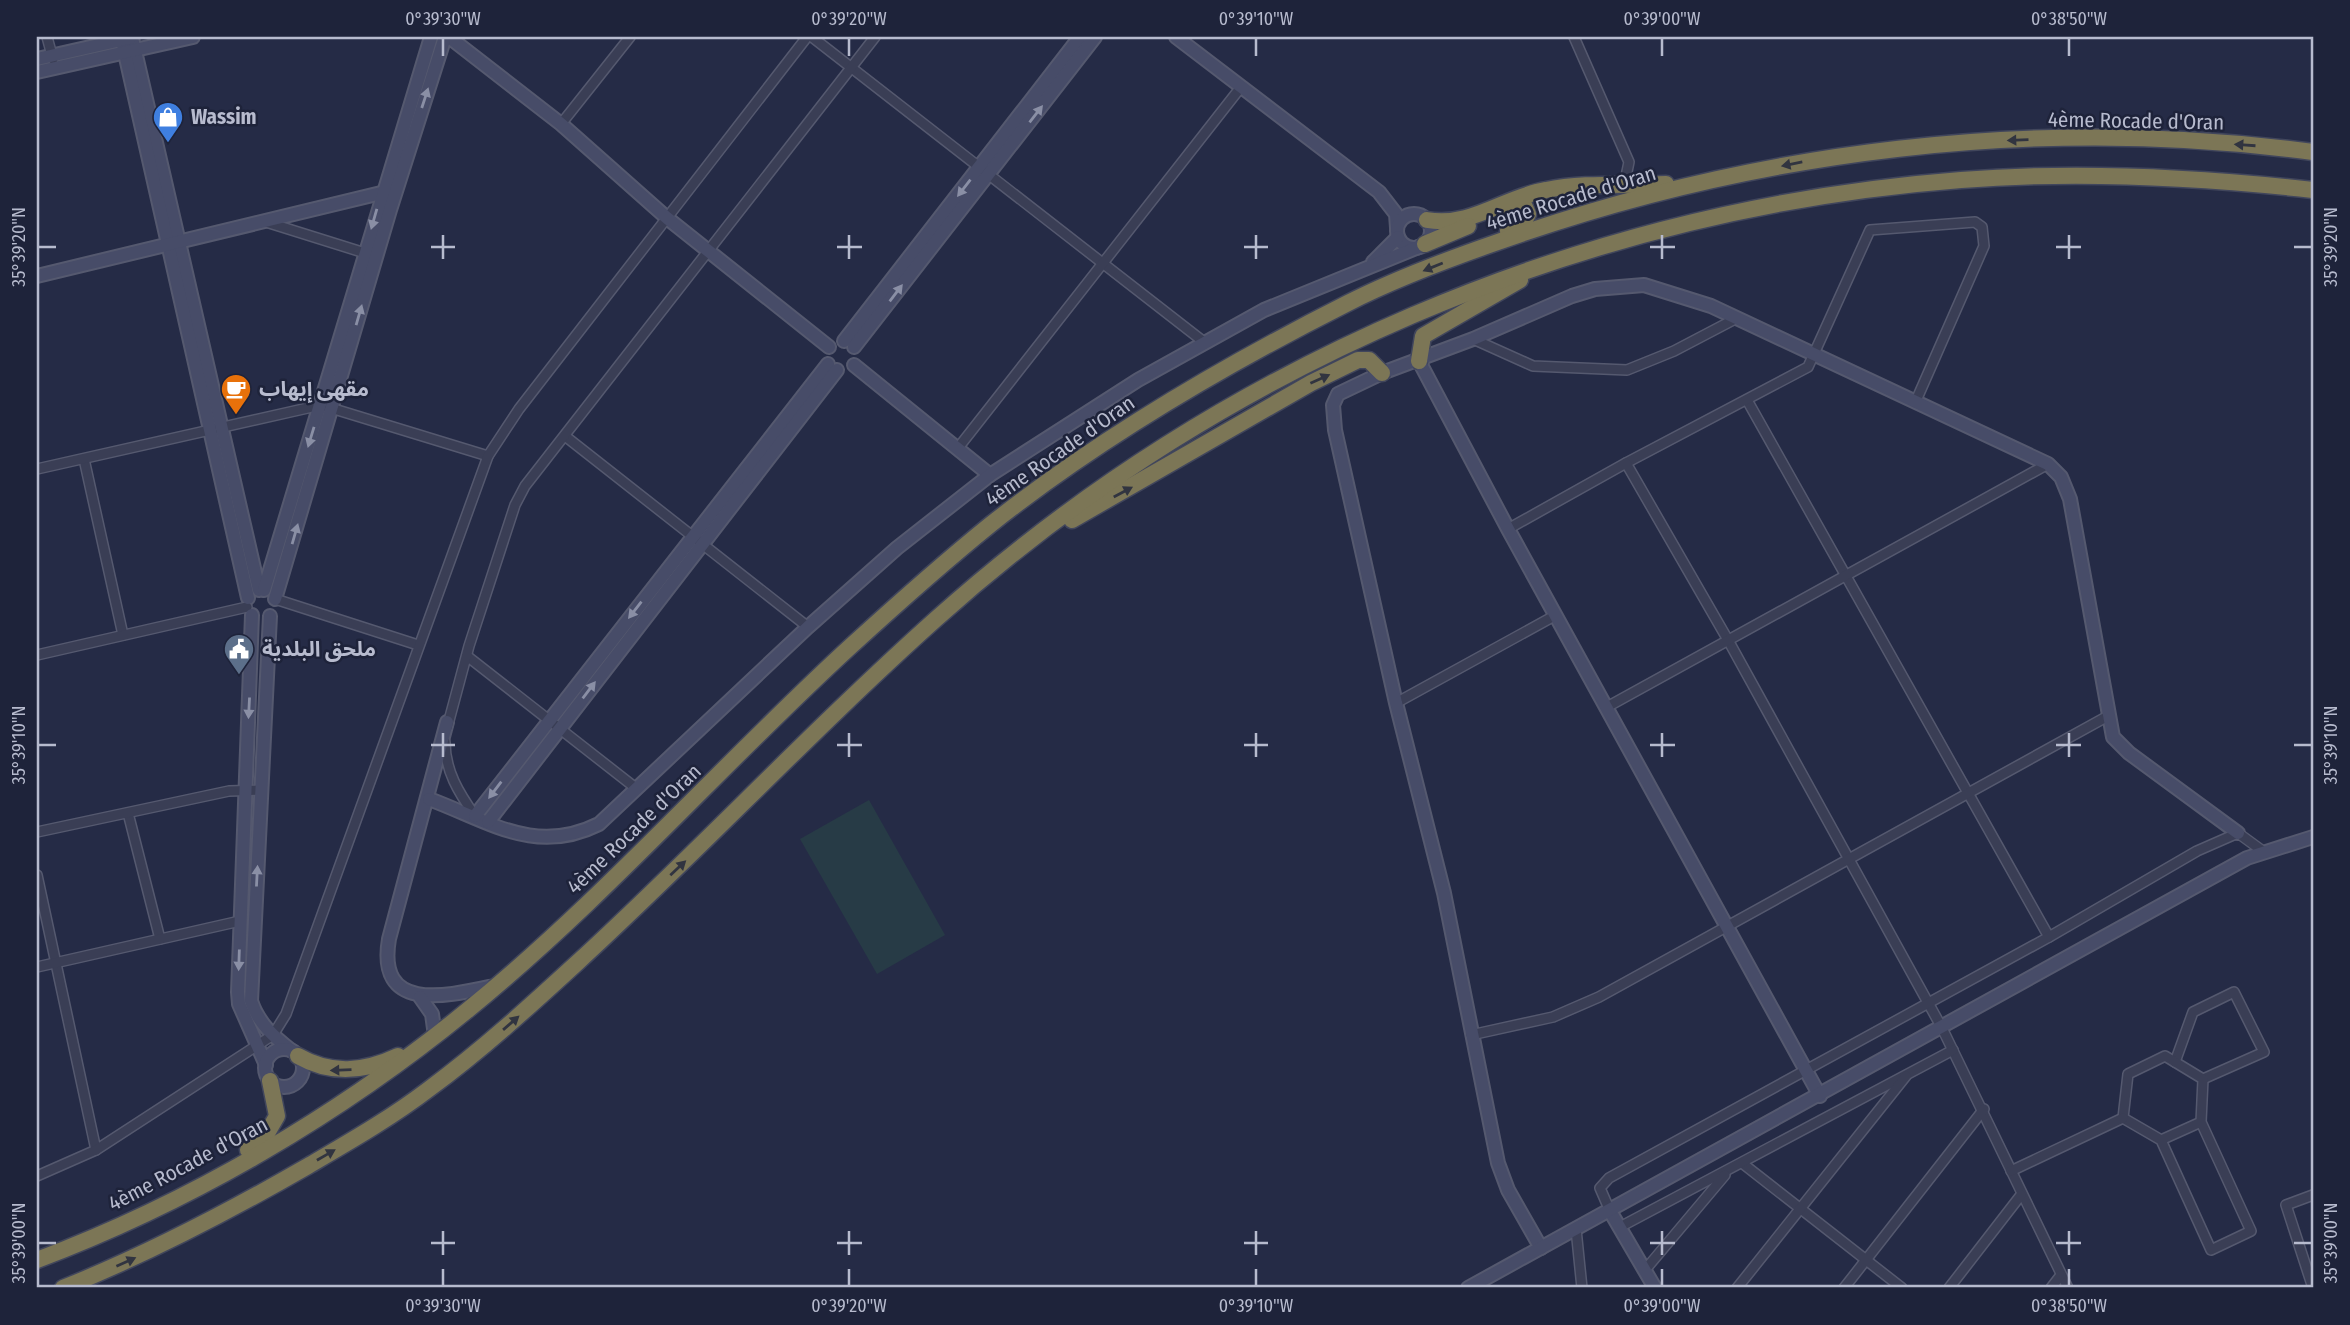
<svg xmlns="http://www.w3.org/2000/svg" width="2350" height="1325" font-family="'Fira Sans Condensed','Noto Sans Arabic',sans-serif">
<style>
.green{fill:#273b46}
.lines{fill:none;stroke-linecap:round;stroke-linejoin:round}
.street-casing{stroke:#55596f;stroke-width:12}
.secondary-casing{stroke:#55596f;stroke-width:16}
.highway-casing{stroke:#41465c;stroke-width:19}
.street{stroke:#3a3e55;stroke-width:9}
.secondary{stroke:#474c68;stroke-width:12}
.highway{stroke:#7c7656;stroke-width:16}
.oneway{fill:#8a8fa5}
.oneway2{fill:#313440}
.ticks{fill:none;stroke:#b7bbce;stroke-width:2.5}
.labels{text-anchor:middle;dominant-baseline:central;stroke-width:5;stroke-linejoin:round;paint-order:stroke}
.poi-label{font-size:21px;font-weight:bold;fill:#b7bbce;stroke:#1e233a;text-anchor:start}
.street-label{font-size:21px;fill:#b7bbce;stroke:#1e233a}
.neatline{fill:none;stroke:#b7bbce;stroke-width:2.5}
.ticks-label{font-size:18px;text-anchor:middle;fill:#b7bbce}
</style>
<rect width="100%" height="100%" fill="#252b46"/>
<!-- green -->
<path class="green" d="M869,800L945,935L877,974L800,839Z"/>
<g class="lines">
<!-- street casing -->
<g class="street-casing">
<g id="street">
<path d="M47,37L53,59"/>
<path d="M812,37L1204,342"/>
<path d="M1574,37L1629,162L1624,186"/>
<path d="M561,124L630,37"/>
<path d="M266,222L365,253"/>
<path d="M1473,339L1533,366L1627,370L1674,351L1737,318"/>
<path d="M1747,400L2049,937"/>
<path d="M565,436L808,627"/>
<path d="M958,448L1241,87"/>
<path d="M84,459L123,635"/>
<path d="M1626,463L1808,367L1870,230L1975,222L1982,227L1984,246L1915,403"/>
<path d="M37,469L321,405L488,456"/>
<path d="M1508,529L1626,463L1728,640L1942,1028L2068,1288"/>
<path d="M275,599L418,645"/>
<path d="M37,655L247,607"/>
<path d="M467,656L637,789"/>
<path d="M1396,703L1556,615"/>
<path d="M1607,707L2048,464"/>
<path d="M447,728L469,646L515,505L525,486L875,37"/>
<path d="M445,742C445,771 459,793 475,816"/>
<path d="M128,813L160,939"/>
<path d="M37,832L229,791L261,790"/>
<path d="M37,875L96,1150"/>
<path d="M37,967L240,921"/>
<path d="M1471,1035L1553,1017L1599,997L2108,716"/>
<path d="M2175,1062L2193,1012L2234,992L2264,1052L2203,1079"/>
<path d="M2161,1140L2201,1122L2203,1079L2165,1056L2128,1074L2123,1118L2161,1140L2211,1250L2251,1231L2201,1122"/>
<path d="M1742,1163L1902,1288"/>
<path d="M2011,1171L2123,1118"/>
<path d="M37,1176L96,1150L273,1035L286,1014L488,456L519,409L807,37"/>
<path d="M1610,1211L1600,1188L1609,1178L2049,937L2197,851L2238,833L2264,852"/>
<path d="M1620,1227L1953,1050"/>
<path d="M1576,1229L1582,1288"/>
<path d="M1645,1270L1725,1175"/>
<path d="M1737,1288L1906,1076"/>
<path d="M1844,1288L1984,1109"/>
<path d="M1949,1288L2021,1195"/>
<path d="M2051,1288L2061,1275"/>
<path d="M2313,1288L2286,1205L2313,1195"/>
</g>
</g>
<!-- secondary casing -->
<g class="secondary-casing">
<g id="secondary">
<path d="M449,37L561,124L667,218L829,347"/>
<path d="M1176,37L1379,192L1396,214L1397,228"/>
<path d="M132,38L259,590"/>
<path d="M122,40L248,598"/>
<path d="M37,59L130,38"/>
<path d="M37,72L193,37"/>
<circle cx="1414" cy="231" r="17"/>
<path d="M1373,262L1398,237"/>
<path d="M37,276L381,193L387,195"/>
<path d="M844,341L1080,37"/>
<path d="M854,347L1095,37"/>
<path d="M1419,361L1508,529L1820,1096"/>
<path d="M854,365L990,475"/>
<path d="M264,590L431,37"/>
<path d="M275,599L390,210L445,37"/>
<path d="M252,615L238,992L239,1004L266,1065"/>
<path d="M270,616L251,1001C258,1023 274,1037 292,1051"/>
<path d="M447,722L389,939C376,1014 448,996 494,986"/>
<path d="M429,799C489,821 535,856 599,824L808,627L897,548L990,475L1138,380L1264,310L1421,246"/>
<path d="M475,816L828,364"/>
<path d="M488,822L837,370"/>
<path d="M420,997L432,1014L435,1036"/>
<circle cx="284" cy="1068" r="19"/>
<path d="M1610,1211L1655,1288"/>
<path d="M1541,1248L1508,1190L1498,1163L1444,893L1396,703L1335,430L1333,405L1338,394L1382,373L1473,339L1572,296L1595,289L1644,285L1711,306L2048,464L2061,477L2070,499L2113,737L2129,753L2238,833"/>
<path d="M1468,1288L2247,858L2313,837"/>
</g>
</g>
<!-- highway casing -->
<g class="highway-casing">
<g id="highway">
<path d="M1508,208L1524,205L1528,214L1523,223L1508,231"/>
<path d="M1427,220C1471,228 1504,197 1546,190C1585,182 1627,186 1666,184"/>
<path d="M1425,244L1468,226"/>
<path d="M1419,361L1423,336L1520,280"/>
<path d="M1072,520L1311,383L1358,360H1369L1382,373"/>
<path d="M298,1056C331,1075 364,1072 398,1056"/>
<path d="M248,1150L266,1135L277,1116L270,1081"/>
<path d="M37,1260C191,1202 341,1114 469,1009C605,898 721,765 851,646C896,605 943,563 990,525C1097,440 1227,364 1348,303C1395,279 1446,260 1495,243C1755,150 2039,115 2313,152"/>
<path d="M63,1288C148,1254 228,1212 308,1166C349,1142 391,1118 429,1089C482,1050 530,1006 578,962C700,850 813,729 936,619C1219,365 1583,209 1961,180C2078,171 2197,177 2313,190"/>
</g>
</g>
<!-- street -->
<use href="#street" class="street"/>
<!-- secondary -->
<use href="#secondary" class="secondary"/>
<!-- highway -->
<use href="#highway" class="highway"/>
</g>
<!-- one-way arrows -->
<defs><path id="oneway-solid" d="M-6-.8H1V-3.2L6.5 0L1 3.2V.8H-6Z" transform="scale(1.75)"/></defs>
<g class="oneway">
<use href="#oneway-solid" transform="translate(425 98) rotate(-72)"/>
<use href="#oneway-solid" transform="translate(1036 114) rotate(-52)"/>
<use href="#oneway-solid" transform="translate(964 188) rotate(128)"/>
<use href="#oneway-solid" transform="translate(374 219) rotate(106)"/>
<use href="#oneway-solid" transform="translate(896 293) rotate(-53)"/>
<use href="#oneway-solid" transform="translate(359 315) rotate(-74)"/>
<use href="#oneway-solid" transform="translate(311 437) rotate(107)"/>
<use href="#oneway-solid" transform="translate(295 534) rotate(-74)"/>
<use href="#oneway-solid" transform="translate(635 610) rotate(128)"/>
<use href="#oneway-solid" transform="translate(589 690) rotate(-53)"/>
<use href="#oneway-solid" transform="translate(249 708) rotate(93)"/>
<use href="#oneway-solid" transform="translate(495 790) rotate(127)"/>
<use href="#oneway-solid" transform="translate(257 876) rotate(-87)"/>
<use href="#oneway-solid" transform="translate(239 960) rotate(92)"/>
</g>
<g class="oneway2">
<use href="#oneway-solid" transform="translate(2018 140) rotate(178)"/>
<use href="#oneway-solid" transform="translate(2245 145) rotate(-176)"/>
<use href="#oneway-solid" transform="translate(1792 164) rotate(169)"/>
<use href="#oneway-solid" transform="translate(1433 267) rotate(158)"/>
<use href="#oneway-solid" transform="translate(1320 379) rotate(-24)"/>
<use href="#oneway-solid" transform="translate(1123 492) rotate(-28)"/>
<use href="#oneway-solid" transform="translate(678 868) rotate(-43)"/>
<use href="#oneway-solid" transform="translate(511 1023) rotate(-41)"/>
<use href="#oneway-solid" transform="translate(341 1070) rotate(178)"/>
<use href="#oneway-solid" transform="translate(326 1155) rotate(-30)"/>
<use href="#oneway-solid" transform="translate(126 1262) rotate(-24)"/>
</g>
<!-- ticks -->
<path class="ticks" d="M443,38V56M849,38V56M1256,38V56M1662,38V56M2069,38V56M443,235V259M849,235V259M1256,235V259M1662,235V259M2069,235V259M38,247H56M431,247H455M837,247H862M1244,247H1268M1650,247H1675M2056,247H2081M2294,247H2312M443,733V757M849,733V757M1256,733V757M1662,733V757M2069,733V757M38,745H56M431,745H455M837,745H862M1244,745H1268M1650,745H1675M2056,745H2081M2294,745H2312M443,1231V1255M849,1231V1255M1256,1231V1255M1662,1231V1255M2069,1231V1255M38,1243H56M431,1243H455M837,1243H862M1244,1243H1268M1650,1243H1675M2056,1243H2081M2294,1243H2312M443,1269V1286M849,1269V1286M1256,1269V1286M1662,1269V1286M2069,1269V1286"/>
<!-- icons -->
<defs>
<g id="shop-pin" transform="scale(1.575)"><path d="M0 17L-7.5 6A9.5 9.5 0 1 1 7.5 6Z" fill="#3f7fe0" stroke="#1e233a"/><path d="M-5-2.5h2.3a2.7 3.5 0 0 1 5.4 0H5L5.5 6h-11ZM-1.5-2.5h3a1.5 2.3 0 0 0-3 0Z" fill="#fff"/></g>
<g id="cafe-pin" transform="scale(1.575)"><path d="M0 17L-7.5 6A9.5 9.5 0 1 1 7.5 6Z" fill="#e8710a" stroke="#1e233a"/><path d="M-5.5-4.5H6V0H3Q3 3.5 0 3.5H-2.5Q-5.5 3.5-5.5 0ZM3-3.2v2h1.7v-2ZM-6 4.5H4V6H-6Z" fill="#fff"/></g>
<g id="civic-pin" transform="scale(1.575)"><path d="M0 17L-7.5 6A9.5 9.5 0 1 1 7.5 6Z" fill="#5c6f8a" stroke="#1e233a"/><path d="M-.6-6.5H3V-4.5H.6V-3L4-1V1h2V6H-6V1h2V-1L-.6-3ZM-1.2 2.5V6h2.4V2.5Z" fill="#fff"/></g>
</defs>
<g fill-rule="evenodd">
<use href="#shop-pin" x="168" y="117"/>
<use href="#cafe-pin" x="236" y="389"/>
<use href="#civic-pin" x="239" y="649"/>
</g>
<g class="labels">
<!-- poi labels -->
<g class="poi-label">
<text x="191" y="117">Wassim</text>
<text x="259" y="389">مقهى إيهاب</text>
<text x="262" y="649">ملحق البلدية</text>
</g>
<!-- street labels -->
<g class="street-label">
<text transform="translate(2136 121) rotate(1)">4ème Rocade d'Oran</text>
<text transform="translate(1571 198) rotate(-17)">4ème Rocade d'Oran</text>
<text transform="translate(1060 451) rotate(-35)">4ème Rocade d'Oran</text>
<text transform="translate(634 829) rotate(-44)">4ème Rocade d'Oran</text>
<text transform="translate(188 1164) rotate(-28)">4ème Rocade d'Oran</text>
</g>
</g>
<!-- border -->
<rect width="2350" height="1325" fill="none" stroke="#1e233a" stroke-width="77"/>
<rect x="38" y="38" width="2274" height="1248" class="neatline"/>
<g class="ticks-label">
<text x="443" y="25">0°39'30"W</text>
<text x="849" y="25">0°39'20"W</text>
<text x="1256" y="25">0°39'10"W</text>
<text x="1662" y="25">0°39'00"W</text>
<text x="2069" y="25">0°38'50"W</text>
<text transform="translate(19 247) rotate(-90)" y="6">35°39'20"N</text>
<text transform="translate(2331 247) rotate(-90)" y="6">35°39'20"N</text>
<text transform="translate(19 745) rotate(-90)" y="6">35°39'10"N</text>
<text transform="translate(2331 745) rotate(-90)" y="6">35°39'10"N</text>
<text transform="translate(19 1243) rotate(-90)" y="6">35°39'00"N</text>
<text transform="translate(2331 1243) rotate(-90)" y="6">35°39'00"N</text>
<text x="443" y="1312">0°39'30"W</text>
<text x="849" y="1312">0°39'20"W</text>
<text x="1256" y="1312">0°39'10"W</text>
<text x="1662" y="1312">0°39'00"W</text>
<text x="2069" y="1312">0°38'50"W</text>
</g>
</svg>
